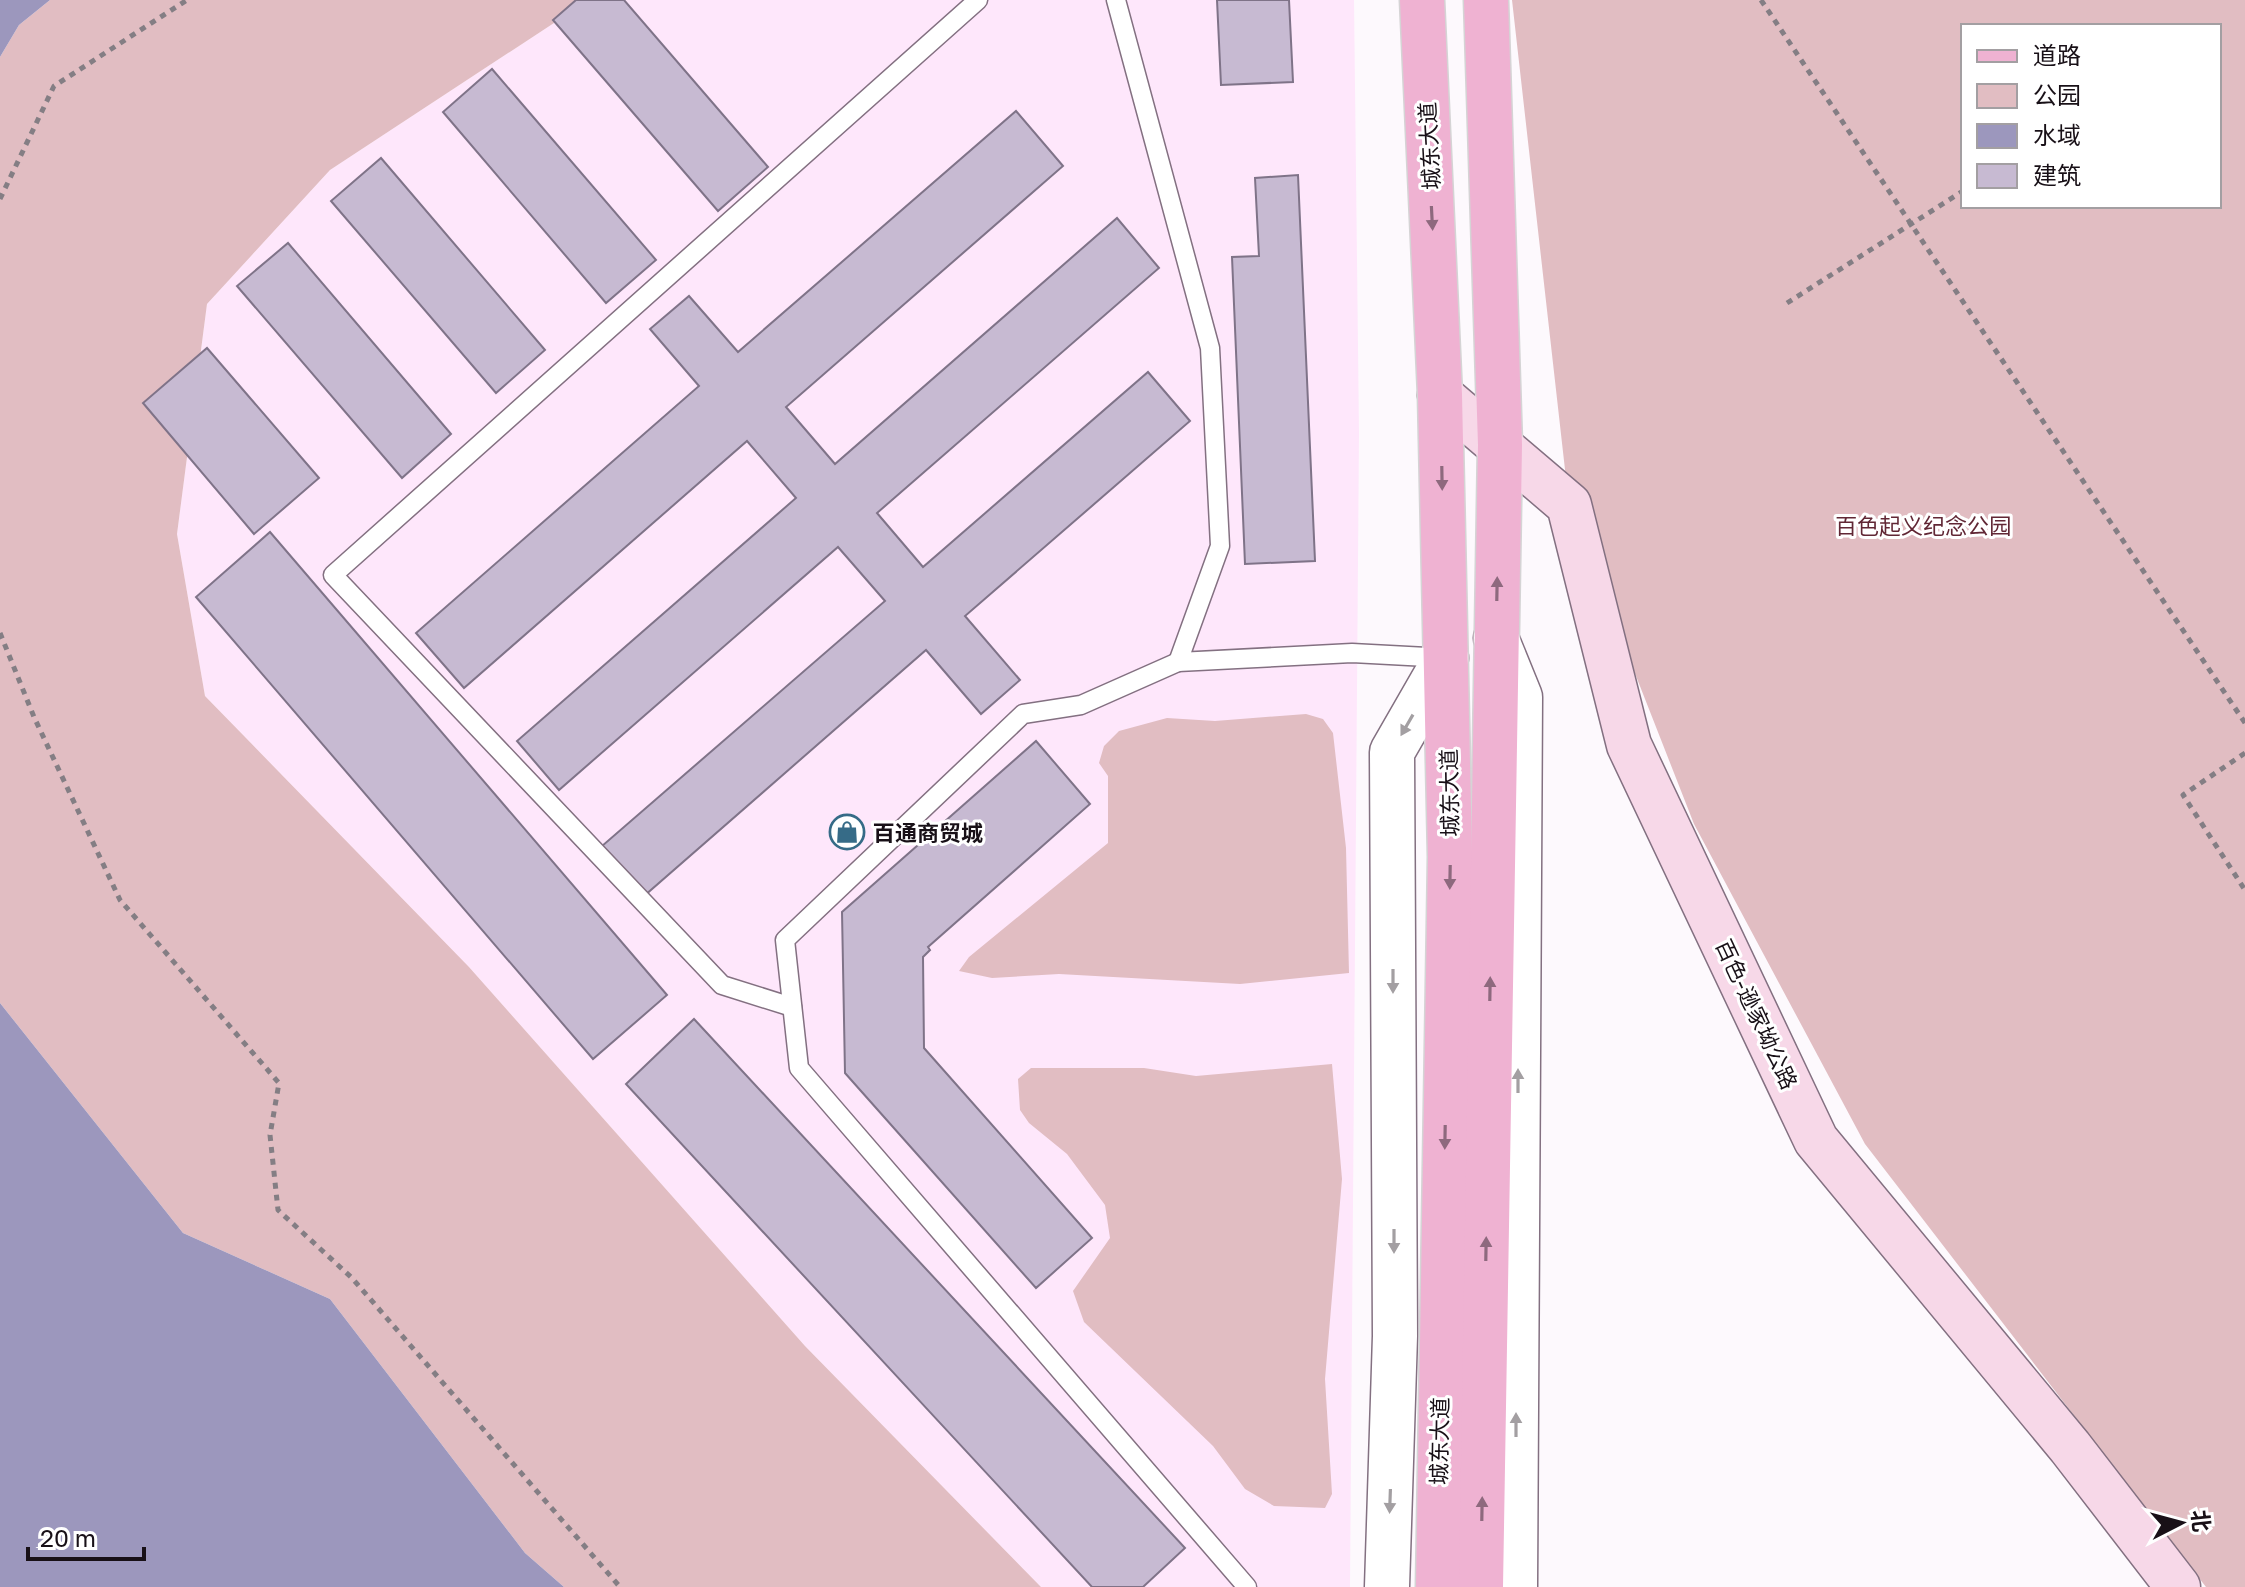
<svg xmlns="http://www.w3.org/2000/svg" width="2245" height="1587" font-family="'Golos Text','Noto Sans SC',sans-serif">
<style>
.built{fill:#fee7fb}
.green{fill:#e1bdc2;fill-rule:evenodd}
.water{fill:#9c97bd}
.building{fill:#c7bad2;stroke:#7f7388;stroke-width:2}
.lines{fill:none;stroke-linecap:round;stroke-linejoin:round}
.service-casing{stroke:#837081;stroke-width:21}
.tertiary-casing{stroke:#837081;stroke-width:47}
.secondary-casing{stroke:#837081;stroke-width:47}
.primary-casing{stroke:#d5d4d5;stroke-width:47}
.path{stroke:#847e84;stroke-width:5;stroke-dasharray:6 6;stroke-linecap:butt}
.service{stroke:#fff;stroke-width:18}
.tertiary{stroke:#fff;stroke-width:44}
.secondary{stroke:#f7d8e8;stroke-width:44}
.primary{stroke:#efb2d2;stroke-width:44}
.oneway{fill:#8e697e}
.oneway2{fill:#a39fa2}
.labels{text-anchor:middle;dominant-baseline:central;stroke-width:6;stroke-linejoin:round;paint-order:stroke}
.street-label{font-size:22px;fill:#181017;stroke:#fff}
.park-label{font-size:22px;fill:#612735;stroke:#fff}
.poi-label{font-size:22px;font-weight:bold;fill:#181017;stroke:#fff;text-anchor:start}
</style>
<rect width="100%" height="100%" fill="#fdf9fd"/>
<!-- built -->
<path class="built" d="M589,0H1354L1359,433L1350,1587H1041L805,1346L469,967L205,696L177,534L207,304L330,170Z"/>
<!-- green -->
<g class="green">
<path d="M50,0H589L330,170L207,304L177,534L205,696L469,967L805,1346L1041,1587H564L525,1553L330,1299L183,1233L0,1003V57L19,25Z"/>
<path d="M1512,0H2245V1587H2206L1865,1144L1694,824L1569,505ZM1963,26H2219V206H1963Z"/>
<path d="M1306,714L1323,719L1333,733L1346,848L1349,973L1240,984L1059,974L992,978L959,971L969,957L1108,843V776L1099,763L1104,746L1119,731L1167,718L1215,721Z"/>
<path d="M1332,1064L1342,1179L1325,1379L1332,1494L1325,1508L1274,1506L1245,1489L1213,1446L1084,1322L1073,1291L1110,1238L1105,1205L1067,1154L1029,1123L1020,1110L1018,1079L1031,1068H1144L1196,1076Z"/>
</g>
<!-- water -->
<g class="water">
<path d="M0,0H50L19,25L0,57Z"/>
<path d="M0,1003L183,1233L330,1299L525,1553L564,1587H0Z"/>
</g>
<!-- building -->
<g class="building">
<path d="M576,0H624L768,167L718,211L553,20Z"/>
<path d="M1217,0H1289L1293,82L1221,85Z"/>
<path d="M492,69L656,260L606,303L443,112Z"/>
<path d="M1016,111L1063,166L786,407L835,464L1117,218L1159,268L877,513L923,567L1148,372L1190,421L965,616L1020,680L981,714L926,650L644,896L602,846L885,601L838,547L559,790L517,741L796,498L747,441L464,688L416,633L699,386L650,329L689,296L738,352Z"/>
<path d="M381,158L545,350L496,393L331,201Z"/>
<path d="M1298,175L1315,561L1245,564L1232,257L1259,256L1255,178Z"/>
<path d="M288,243L451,434L402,478L237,286Z"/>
<path d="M207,348L319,478L254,534L143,403Z"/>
<path d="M270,532L667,995L593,1059L196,597Z"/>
<path d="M1036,741L1090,804L928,947L930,950L923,957L924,1048L1092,1238L1036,1288L845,1073L842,912Z"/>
<path d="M694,1019L1185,1548L1143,1587H1092L626,1084Z"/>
</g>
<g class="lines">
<!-- service casing -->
<g class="service-casing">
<g id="service">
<path d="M1116,0L1210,348L1220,546L1178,662L1352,653L1446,658"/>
<path d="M1178,662L1081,705L1023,714L785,940L799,1068L1247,1587"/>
<path d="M792,1007L722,985L333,575L978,0"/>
</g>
</g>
<!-- tertiary casing -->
<g class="tertiary-casing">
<g id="tertiary">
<path d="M1496,638L1520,697L1515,1587"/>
<path d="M1387,1587L1395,1336L1392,752L1446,658"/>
</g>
</g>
<!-- secondary casing -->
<g class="secondary-casing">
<path id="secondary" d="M1440,395L1569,505L1629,745L1816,1140L2070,1447L2178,1587"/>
</g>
<!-- primary casing -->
<g class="primary-casing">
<g id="primary">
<path d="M1422,0L1440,395L1450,857L1438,1587"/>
<path d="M1481,1587L1500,445L1486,0"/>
</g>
</g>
<!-- path -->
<g class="path">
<path d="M1761,0L2245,723"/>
<path d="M0,199L54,86L187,0"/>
<path d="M1787,303L1963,191"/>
<path d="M0,633L34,717L120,900L279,1083L270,1135L278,1210L352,1278L620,1587"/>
<path d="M2245,753L2183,795L2245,890"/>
</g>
<!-- service -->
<use href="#service" class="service"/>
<!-- tertiary -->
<use href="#tertiary" class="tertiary"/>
<!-- secondary -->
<use href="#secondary" class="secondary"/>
<!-- primary -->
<use href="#primary" class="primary"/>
</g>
<!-- one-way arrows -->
<defs><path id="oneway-solid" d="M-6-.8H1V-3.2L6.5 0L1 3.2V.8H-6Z" transform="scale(2)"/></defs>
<g class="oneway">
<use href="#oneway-solid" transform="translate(1432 218) rotate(87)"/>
<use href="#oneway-solid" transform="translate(1442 478) rotate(89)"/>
<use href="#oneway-solid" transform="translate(1497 589) rotate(-89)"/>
<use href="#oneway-solid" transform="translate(1450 877) rotate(91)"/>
<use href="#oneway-solid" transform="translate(1490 989) rotate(-89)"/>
<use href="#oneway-solid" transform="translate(1445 1137) rotate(91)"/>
<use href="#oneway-solid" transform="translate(1486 1249) rotate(-89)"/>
<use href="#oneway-solid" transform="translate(1482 1509) rotate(-89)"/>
</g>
<g class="oneway2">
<use href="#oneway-solid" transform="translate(1407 725) rotate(120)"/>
<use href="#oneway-solid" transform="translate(1393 981) rotate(90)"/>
<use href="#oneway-solid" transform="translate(1518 1081) rotate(-90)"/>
<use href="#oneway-solid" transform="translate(1394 1241) rotate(90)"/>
<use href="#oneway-solid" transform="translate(1516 1425) rotate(-90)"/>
<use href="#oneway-solid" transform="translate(1390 1501) rotate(92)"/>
</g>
<!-- icons -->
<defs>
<g id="shop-ring" transform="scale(1.8)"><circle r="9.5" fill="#fff" stroke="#366b87" stroke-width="1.5"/><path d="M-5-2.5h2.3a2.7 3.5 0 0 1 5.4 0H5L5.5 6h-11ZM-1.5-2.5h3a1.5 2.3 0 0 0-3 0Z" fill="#366b87"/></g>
</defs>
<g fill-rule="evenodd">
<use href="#shop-ring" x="847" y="832"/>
</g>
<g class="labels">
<!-- street labels -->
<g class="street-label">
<text transform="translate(1429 146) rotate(-93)">城东大道</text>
<text transform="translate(1449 793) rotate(-91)">城东大道</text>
<text transform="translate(1757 1014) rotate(65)">百色-逊家坳公路</text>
<text transform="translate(1439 1441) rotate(-89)">城东大道</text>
</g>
<!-- park labels -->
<g class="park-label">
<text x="1923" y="525">百色起义纪念公园</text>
</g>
<!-- poi labels -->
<g class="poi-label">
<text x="873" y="832">百通商贸城</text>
</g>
</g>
<!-- legend -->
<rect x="1961" y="24" width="260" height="184" fill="#ffffff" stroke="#a39fa2" stroke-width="2"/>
<rect x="1977" y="50" width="40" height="12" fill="#efb2d2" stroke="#a39fa2" stroke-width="2"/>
<text x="2033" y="64" font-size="24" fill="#181017">道路</text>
<rect x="1977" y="84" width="40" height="24" fill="#e1bdc2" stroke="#a39fa2" stroke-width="2"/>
<text x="2033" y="104" font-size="24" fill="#181017">公园</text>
<rect x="1977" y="124" width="40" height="24" fill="#9c97bd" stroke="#a39fa2" stroke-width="2"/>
<text x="2033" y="144" font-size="24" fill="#181017">水域</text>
<rect x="1977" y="164" width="40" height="24" fill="#c7bad2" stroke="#a39fa2" stroke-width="2"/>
<text x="2033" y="184" font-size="24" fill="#181017">建筑</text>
<!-- north arrow -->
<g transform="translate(2181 1523) rotate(84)" stroke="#ffffff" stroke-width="6" paint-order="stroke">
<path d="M0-6L14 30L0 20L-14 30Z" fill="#181017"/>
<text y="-12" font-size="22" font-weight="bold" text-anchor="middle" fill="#181017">北</text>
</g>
<!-- scale -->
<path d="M28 1547v12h116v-12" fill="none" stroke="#181017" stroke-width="4"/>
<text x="40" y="1547" font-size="24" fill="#181017" stroke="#ffffff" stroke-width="6" paint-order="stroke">20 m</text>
</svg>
